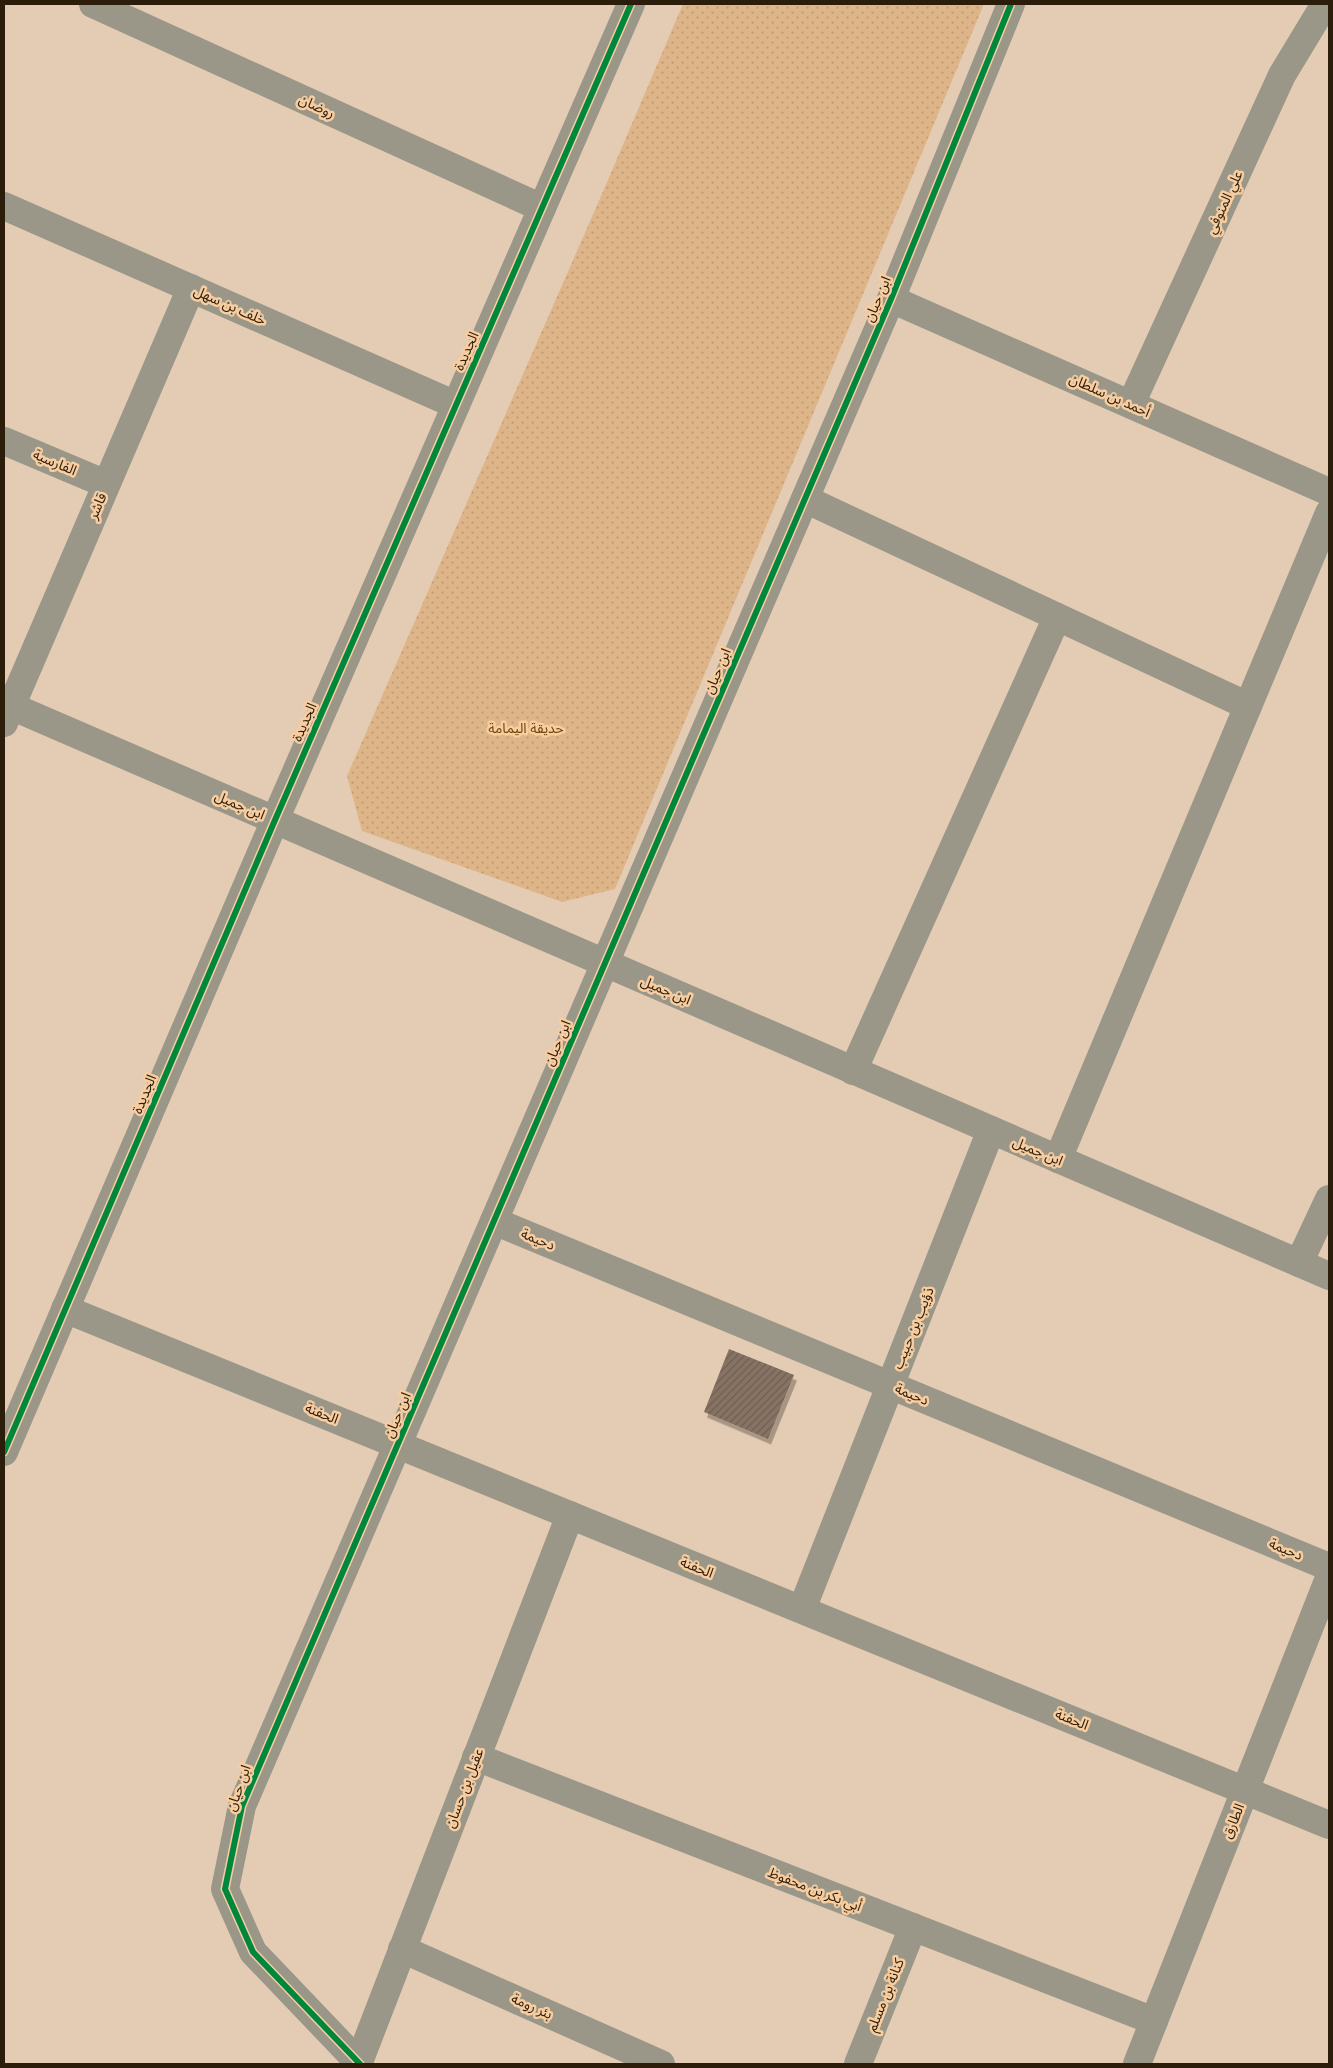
<svg xmlns="http://www.w3.org/2000/svg" width="1333" height="2068" font-family="Roboto,'Noto Sans Arabic',sans-serif">
<style>
.grass{fill:url(#grass-dots)}
.building{fill:url(#building-hatch);filter:url(#shadow)}
.lines{fill:none;stroke-linecap:round;stroke-linejoin:round}
.minor{stroke:#9a9788;stroke-width:28}
.cycleway-casing{stroke:#f8cda0;stroke-width:9}
.cycleway{stroke:#00873e;stroke-width:6}
.labels{text-anchor:middle;dominant-baseline:central;stroke-width:5;stroke-linejoin:round;paint-order:stroke}
.street-label{font-size:14px;fill:#2c1d0b;stroke:#f8cda0}
.park-label{font-size:14px;fill:#70470f;stroke:#f8cda0}
</style>
<defs>
<pattern id="grass-dots" width="8" height="8" patternUnits="userSpaceOnUse" patternTransform="scale(1.25)"><rect width="8" height="8" fill="#deb588"/><path d="M2 2h.1M6 6h.1" fill="none" stroke="#bf9b74" stroke-width="1.8" stroke-linecap="round"/></pattern>
<pattern id="building-hatch" width="6" height="6" patternUnits="userSpaceOnUse" patternTransform="scale(1.25)"><rect width="6" height="6" fill="#877364"/><path d="M-1 1l2-2M0 6l6-6M5 7l2-2" fill="none" stroke="#6f5e51"/></pattern>
<filter id="shadow"><feDropShadow dx="3" dy="5.5" stdDeviation="0" flood-color="#0004"/></filter>
</defs>
<rect width="100%" height="100%" fill="#e4ccb4"/>
<!-- grass -->
<path class="grass" d="M683,4H984L615,889L562,902L362,831L347,776L602,194Z"/>
<!-- building -->
<path class="building" d="M729,1349L794,1375L768,1439L704,1412Z"/>
<g class="lines">
<!-- minor -->
<g class="minor">
<path d="M93,4L542,208"/>
<path d="M4,206L456,405"/>
<path d="M891,299L1329,492"/>
<path d="M1131,404L1282,75L1325,4"/>
<path d="M4,441L106,484"/>
<path d="M805,499L1248,706"/>
<path d="M4,703L1329,1276"/>
<path d="M4,723L191,288"/>
<path d="M853,1071L1057,617"/>
<path d="M1058,1159L1329,513"/>
<path d="M494,1221L1329,1567"/>
<path d="M1299,1263L1329,1199"/>
<path d="M65,1309L1329,1825"/>
<path d="M4,1452L275,820L631,4"/>
<path d="M802,1609L991,1130"/>
<path d="M476,1757L1154,2021"/>
<path d="M402,1949L661,2064"/>
<path d="M359,2062L570,1515"/>
<path d="M360,2064L253,1952L225,1889L242,1806L891,299L1011,4"/>
<path d="M858,2064L913,1927"/>
<path d="M1137,2064L1329,1578"/>
</g>
<!-- cycleway casing -->
<g class="cycleway-casing">
<g id="cycleway">
<path d="M4,1452L275,820L631,4"/>
<path d="M360,2064L253,1952L225,1889L242,1806L891,299L1011,4"/>
</g>
</g>
<!-- cycleway -->
<use href="#cycleway" class="cycleway"/>
</g>
<g class="labels">
<!-- street labels -->
<g class="street-label">
<text transform="translate(317 106) rotate(25)">روضان</text>
<text transform="translate(1224 202) rotate(-65)">علي المنوفي</text>
<text transform="translate(877 299) rotate(-67)">ابن حيان</text>
<text transform="translate(230 305) rotate(24)">خلف بن سهل</text>
<text transform="translate(466 351) rotate(-66)">الجديدة</text>
<text transform="translate(1110 395) rotate(24)">أحمد بن سلطان</text>
<text transform="translate(55 462) rotate(23)">الفارسية</text>
<text transform="translate(97 506) rotate(-67)">قاشر</text>
<text transform="translate(717 671) rotate(-67)">ابن حيان</text>
<text transform="translate(304 722) rotate(-66)">الجديدة</text>
<text transform="translate(240 805) rotate(23)">ابن جميل</text>
<text transform="translate(666 990) rotate(23)">ابن جميل</text>
<text transform="translate(557 1043) rotate(-67)">ابن حيان</text>
<text transform="translate(144 1094) rotate(-67)">الجديدة</text>
<text transform="translate(1038 1151) rotate(23)">ابن جميل</text>
<text transform="translate(538 1239) rotate(22)">دحيمة</text>
<text transform="translate(913 1328) rotate(-68)">ذؤيب بن حبيب</text>
<text transform="translate(912 1394) rotate(23)">دحيمة</text>
<text transform="translate(322 1413) rotate(22)">الحفنة</text>
<text transform="translate(397 1415) rotate(-67)">ابن حيان</text>
<text transform="translate(1286 1549) rotate(23)">دحيمة</text>
<text transform="translate(697 1567) rotate(22)">الحفنة</text>
<text transform="translate(1072 1719) rotate(22)">الحفنة</text>
<text transform="translate(238 1788) rotate(-70)">ابن حيان</text>
<text transform="translate(464 1788) rotate(-69)">عقيل بن حسان</text>
<text transform="translate(1233 1821) rotate(-68)">الطارق</text>
<text transform="translate(815 1889) rotate(21)">أبي بكر بن محفوظ</text>
<text transform="translate(885 1995) rotate(-68)">كنانة بن مسلم</text>
<text transform="translate(532 2006) rotate(24)">بئر رومة</text>
</g>
<!-- park labels -->
<g class="park-label">
<text x="526" y="728">حديقة اليمامة</text>
</g>
</g>
<!-- border -->
<rect width="1333" height="2068" fill="none" stroke="#2c1d0b" stroke-width="10"/>
</svg>
